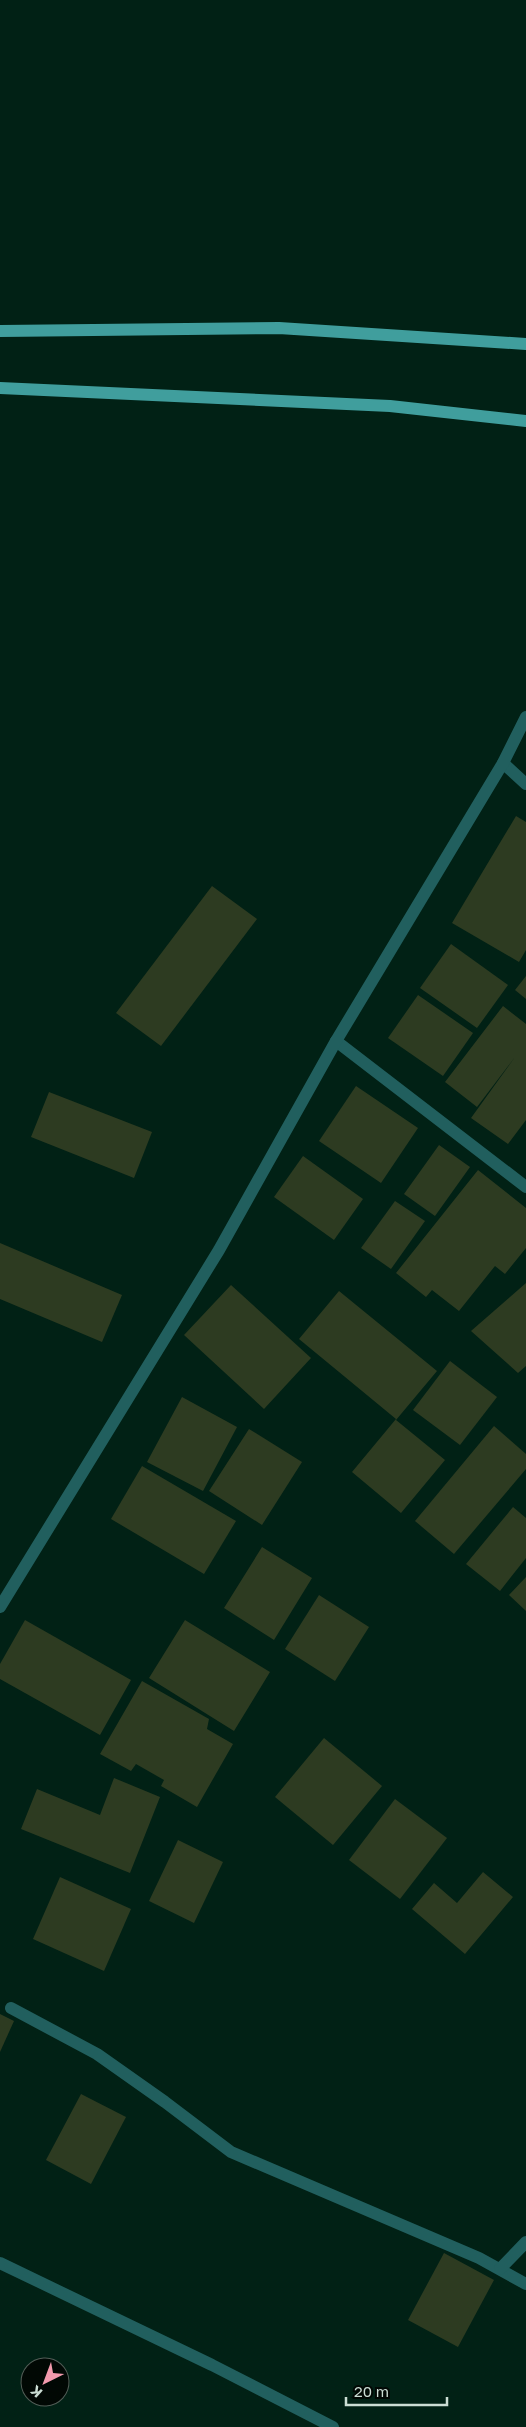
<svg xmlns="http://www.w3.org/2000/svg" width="526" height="2427" font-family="'Golos Text',sans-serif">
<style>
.building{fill:#2d3b21}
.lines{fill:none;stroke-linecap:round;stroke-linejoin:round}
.minor{stroke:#215f5e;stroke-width:12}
.major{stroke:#409e9d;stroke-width:12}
</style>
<rect width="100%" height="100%" fill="#012115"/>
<!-- building -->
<g class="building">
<path d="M516,816L526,822V950L519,962L452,923Z"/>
<path d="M212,886L257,919L161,1046L116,1013Z"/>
<path d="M451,944L508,985L477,1028L420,988Z"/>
<path d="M526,976V999L515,990Z"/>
<path d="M418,995L473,1033L443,1076L388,1038Z"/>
<path d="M503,1006L526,1024V1120L508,1144L471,1118L515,1057L477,1107L445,1082Z"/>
<path d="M356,1086L418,1128L381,1183L319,1141Z"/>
<path d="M49,1092L152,1132L134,1178L31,1137Z"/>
<path d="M439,1145L470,1167L435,1216L404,1194Z"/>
<path d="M303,1156L363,1199L334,1240L274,1197Z"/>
<path d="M478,1170L526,1208V1248L505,1274L495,1266L459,1311L432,1290L426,1297L396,1273Z"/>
<path d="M395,1201L425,1221L391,1269L361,1248Z"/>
<path d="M0,1243L122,1295L102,1342L0,1299Z"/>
<path d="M526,1283V1366L518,1373L471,1331Z"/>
<path d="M231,1285L311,1358L264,1409L184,1335Z"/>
<path d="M339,1291L437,1371L396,1420L445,1460L401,1513L352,1472L396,1419L299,1339Z"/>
<path d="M450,1361L497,1397L460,1445L413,1410Z"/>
<path d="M182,1397L237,1427L203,1491L147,1462Z"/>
<path d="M494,1426L526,1454V1469L454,1554L415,1521Z"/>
<path d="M249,1429L302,1462L262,1525L209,1491Z"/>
<path d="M142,1466L236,1521L204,1574L111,1519Z"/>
<path d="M513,1507L526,1518V1558L500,1591L466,1564Z"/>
<path d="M262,1547L312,1578L274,1640L224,1608Z"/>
<path d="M526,1577V1611L509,1595Z"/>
<path d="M319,1595L369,1627L335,1681L285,1649Z"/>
<path d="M25,1620L131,1680L100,1735L0,1679V1664Z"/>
<path d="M185,1620L270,1672L234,1731L149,1678Z"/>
<path d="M142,1681L209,1719L207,1729L233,1744L197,1807L161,1786L164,1780L136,1764L131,1771L100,1754Z"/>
<path d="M324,1738L382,1786L333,1845L275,1797Z"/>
<path d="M114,1778L160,1797L130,1873L21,1829L37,1789L100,1815Z"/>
<path d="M395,1799L447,1838L400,1899L349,1860Z"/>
<path d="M178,1840L223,1862L194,1923L149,1901Z"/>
<path d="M483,1872L513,1897L465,1954L412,1909L434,1883L457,1903Z"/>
<path d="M60,1877L131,1909L104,1971L33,1939Z"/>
<path d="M0,2014L14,2021L0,2052Z"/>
<path d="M81,2094L126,2117L91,2184L46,2160Z"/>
<path d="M444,2253L494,2280L458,2347L408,2320Z"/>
</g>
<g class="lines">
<!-- minor -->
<g class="minor">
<path d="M503,763L526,784"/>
<path d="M336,1041L526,1187"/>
<path d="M0,1607L219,1250L336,1041L503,763L526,717"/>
<path d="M11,2008L97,2054L165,2102L231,2152L479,2258L526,2284"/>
<path d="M0,2263L212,2365L333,2427"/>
<path d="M500,2269L526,2242"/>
</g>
<!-- major -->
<g class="major">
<path d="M0,331L279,328L526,344"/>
<path d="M0,388L390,406L526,421"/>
</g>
</g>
<!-- north arrow -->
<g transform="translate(45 2382) rotate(222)"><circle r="24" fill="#010804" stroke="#525d57"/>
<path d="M0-4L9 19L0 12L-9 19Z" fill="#f29aad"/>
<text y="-8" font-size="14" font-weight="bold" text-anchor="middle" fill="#cbddd4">K</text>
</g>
<!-- scale -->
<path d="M346 2397v8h101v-8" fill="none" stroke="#cbddd4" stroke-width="2.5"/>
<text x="354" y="2397" font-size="15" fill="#cbddd4" stroke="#010804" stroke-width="4" paint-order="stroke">20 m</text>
</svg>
